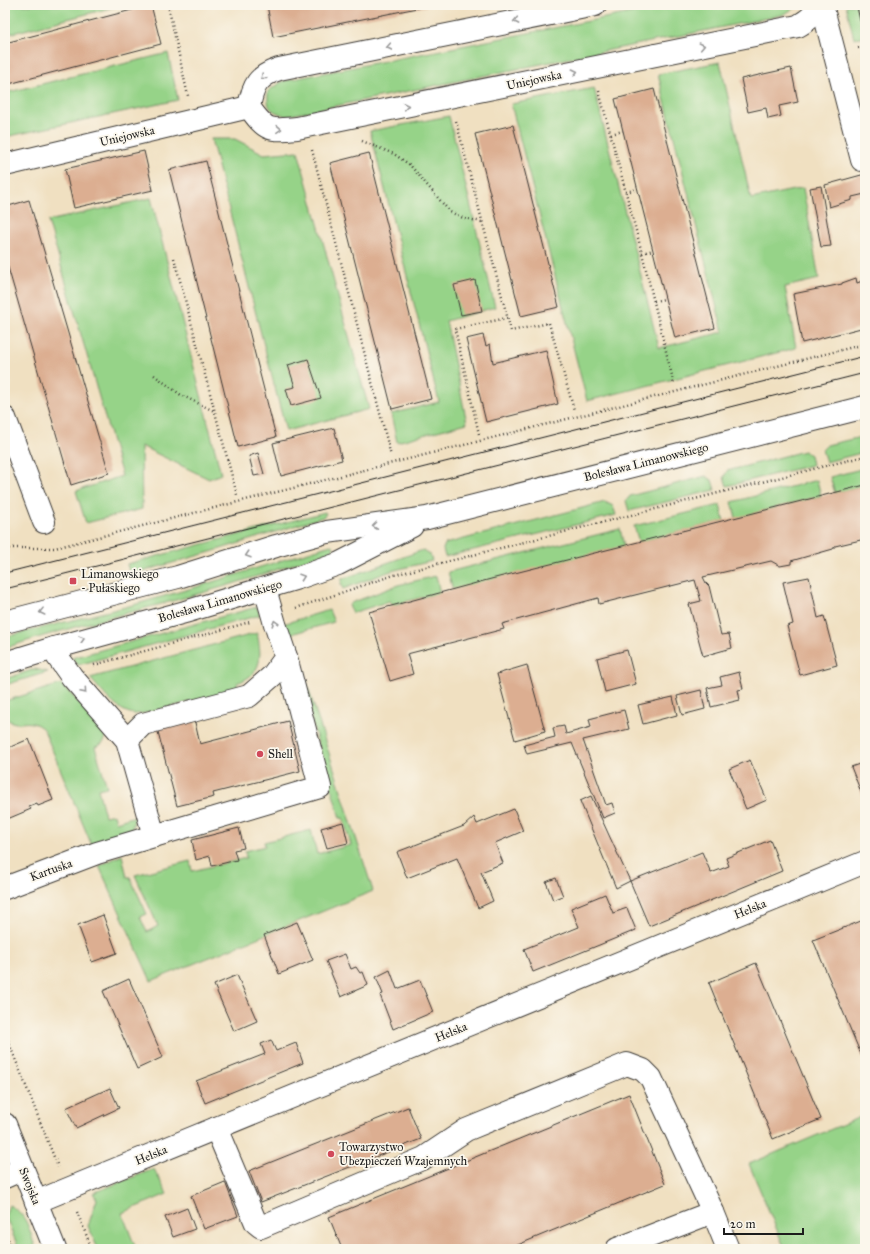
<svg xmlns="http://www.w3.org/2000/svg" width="870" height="1254" font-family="'IM FELL Great Primer',serif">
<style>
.green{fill:#96d388;stroke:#597852}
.building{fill:#dcae91}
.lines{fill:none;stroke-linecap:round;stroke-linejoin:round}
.minor-casing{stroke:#3c3935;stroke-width:24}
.major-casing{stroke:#3c3935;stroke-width:24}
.path{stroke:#3c3935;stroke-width:2.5;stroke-dasharray:1 3;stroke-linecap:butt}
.minor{stroke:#fff;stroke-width:22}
.major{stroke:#fff;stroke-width:22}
.tram{stroke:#1c1c1c;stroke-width:1}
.oneway{stroke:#999}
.poi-dot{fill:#d1495b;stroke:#fbf7ec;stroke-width:1.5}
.labels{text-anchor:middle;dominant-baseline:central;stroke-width:3.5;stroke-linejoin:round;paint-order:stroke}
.street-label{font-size:12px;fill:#1c1c1c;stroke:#fbf7ec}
.poi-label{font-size:12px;fill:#1c1c1c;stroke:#fbf7ec;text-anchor:start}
</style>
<rect width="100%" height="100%" fill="#fbf7ec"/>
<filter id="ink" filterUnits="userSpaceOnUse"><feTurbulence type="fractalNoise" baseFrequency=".025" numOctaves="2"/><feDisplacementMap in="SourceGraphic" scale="8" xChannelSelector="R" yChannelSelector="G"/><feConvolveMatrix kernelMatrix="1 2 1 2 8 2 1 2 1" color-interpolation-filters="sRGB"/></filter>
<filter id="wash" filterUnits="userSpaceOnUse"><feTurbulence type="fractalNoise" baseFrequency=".012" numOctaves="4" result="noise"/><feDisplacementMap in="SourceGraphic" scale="16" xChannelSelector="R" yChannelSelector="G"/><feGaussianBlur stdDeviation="0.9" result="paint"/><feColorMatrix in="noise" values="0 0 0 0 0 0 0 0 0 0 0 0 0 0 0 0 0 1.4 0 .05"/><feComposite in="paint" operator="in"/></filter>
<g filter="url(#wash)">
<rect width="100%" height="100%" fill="#f0e0c1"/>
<!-- green -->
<g class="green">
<path d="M5,5H122L5,35Z"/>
<path d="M671,5H798L797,7L782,15L286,116C269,110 267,109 268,91L283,81Z"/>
<path d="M846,5H865L857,7L864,36L854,39Z"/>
<path d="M168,53L178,100L5,137V93Z"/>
<path d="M720,62L751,199L803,188L819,279L785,287L796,348L587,401L511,104L594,88L659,348L723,332L658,74Z"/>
<path d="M449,116L495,307L446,321L467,423L397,442L391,414L439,402L370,131Z"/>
<path d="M211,139H235L264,154L298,151L369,409L286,431Z"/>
<path d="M151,198L221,474L209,479L141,446L142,509L86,523L76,491L122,476L48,221Z"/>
<path d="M865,436V452L826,462L822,450L827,445Z"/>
<path d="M804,451L810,455L812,465L727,486L724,477L727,471Z"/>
<path d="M865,468V485L835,493L830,477Z"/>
<path d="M706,476L712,480L715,490L629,511L626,501L630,496Z"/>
<path d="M817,480L821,496L736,518L732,502Z"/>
<path d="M605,502L613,506L616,515L445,557L443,549L445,544Z"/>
<path d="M720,505L724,521L639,542L634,526Z"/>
<path d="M325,512L326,514L323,517L214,551L130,575L127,564Z"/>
<path d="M620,529L624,546L453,590L448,572Z"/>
<path d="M331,545L333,546L334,549L328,552C285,567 242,582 198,594C134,612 69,627 5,648V637L133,605L196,587Z"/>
<path d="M423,550L430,554L432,561L391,571L343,589L341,584L342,579Z"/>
<path d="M436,576L440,593L392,605L390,601L352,613L349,605L351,603L398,585Z"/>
<path d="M257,607L260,615L78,665L72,658Z"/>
<path d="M329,610L334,622L291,634L373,891L151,981L99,866L122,855L127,877H130L147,914L140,917L147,932L158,926L135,875L190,861L192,871L246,858L245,851L265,846L264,842L311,830L317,854L351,845L343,818H340L283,624Z"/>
<path d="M257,633C262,656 263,674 237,683L238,690L145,713C142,713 138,714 135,714C116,712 102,691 90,678Z"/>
<path d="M35,669L48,672L5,685V679Z"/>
<path d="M61,684L104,728C108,738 105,744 95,747L107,787L98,789L105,816L114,814L116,822L135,816L132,829L92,846L44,730C28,714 18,731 5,717V701Z"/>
<path d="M865,1115V1249H785L749,1164Z"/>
<path d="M154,1169L167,1194L122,1213L136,1249H98L88,1226L97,1199L93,1193Z"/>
<path d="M9,1205C28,1215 29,1230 36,1249H19L5,1216Z"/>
</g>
<g id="blocks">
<!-- building -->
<g class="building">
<path d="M151,5L161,44L5,85V43Z"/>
<path d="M267,5H427V6L273,37Z"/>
<path d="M865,5V38H864L857,7Z"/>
<path d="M791,68L798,102L779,106L781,116L768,119L766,108L748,112L741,79Z"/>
<path d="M654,89L715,328L675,338L615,99Z"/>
<path d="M513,125L559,307L521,316L475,134Z"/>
<path d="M144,151L153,190L74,208L65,169Z"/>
<path d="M369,153L431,399L392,409L330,163Z"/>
<path d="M206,161L276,437L238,447L169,170Z"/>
<path d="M865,174V194L852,197V200L829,207L825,185Z"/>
<path d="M821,186L831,246L821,247L810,188Z"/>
<path d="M29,200L109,473L71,485L5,257V207Z"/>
<path d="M856,278L857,283L865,280V327L802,343L793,294L842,284V283Z"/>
<path d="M475,280L482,311L461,315L454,285Z"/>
<path d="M483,335L486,346L490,344L493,363L546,350L558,404L486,422L466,339Z"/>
<path d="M308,359L321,398L291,406L286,389L295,387L288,365Z"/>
<path d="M334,428L342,460L281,476L273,443Z"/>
<path d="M258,453L264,474L254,476L249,456Z"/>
<path d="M865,485V539L835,546L833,549L791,561V564L780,566L771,561L703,577L706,583L709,586L721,635L729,634L732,648L703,656L689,604L701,601L695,580L599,604L598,598L502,624L504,629L407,654L413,674L390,681L369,612L491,579Z"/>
<path d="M809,577L818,618L824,616L837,665L800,675L787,626L793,624L783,582Z"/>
<path d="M627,650L636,684L605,692L597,658Z"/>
<path d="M527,665L545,731L515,740L497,674Z"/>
<path d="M739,672L743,689L738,690L740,700L711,707L707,688L722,685L720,677Z"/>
<path d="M701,690L705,709L682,715L677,696Z"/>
<path d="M673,697L677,715L643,724L638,705Z"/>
<path d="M624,710L629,729L583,740L606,805L612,803L615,813L603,818L572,743L527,754L524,745L555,737L553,728L564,726L566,734L591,727L589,719Z"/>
<path d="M193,714L200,744L288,721L300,771L213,793L214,797L177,806L156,724Z"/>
<path d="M29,739L53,800L38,806L37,803L29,806L31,809L5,820V745H7L8,748Z"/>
<path d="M750,760L767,800L746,809L729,769Z"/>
<path d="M865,762V802L851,767Z"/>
<path d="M591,796L630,881L616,888L580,801Z"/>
<path d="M514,809L523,831L495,843L503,863L481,872L493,901L478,908L457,858L407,878L397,852L464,826L474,817L477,824Z"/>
<path d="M343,822L348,843L327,848L321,828Z"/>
<path d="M239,828L244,848L234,850L237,860L212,866L210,856L196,860L192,840Z"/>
<path d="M770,840L782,871L649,926L630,881L702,852L711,873L729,866L726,858Z"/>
<path d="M556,878L563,896L553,900L546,882Z"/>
<path d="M605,894L613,913L627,908L636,930L533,972L524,949L579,927L571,908Z"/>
<path d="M103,915L117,953L92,962L78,925Z"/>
<path d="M861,921L865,931V1064L813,940Z"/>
<path d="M297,922L313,960L279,974L264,935Z"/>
<path d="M345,954L351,969L356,967L360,973L363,972L368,985L341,997L326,961Z"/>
<path d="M756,963L821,1119L773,1139L709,983Z"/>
<path d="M390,970L397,989L420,980L433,1012L393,1029L380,995L383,994L376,977Z"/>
<path d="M237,975L257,1021L234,1031L214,985Z"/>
<path d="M129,979L163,1057L137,1069L103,991Z"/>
<path d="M271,1040L276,1051L296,1043L303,1063L205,1103L196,1081L265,1054L261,1044Z"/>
<path d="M110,1088L119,1108L76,1128L66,1108Z"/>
<path d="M629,1094L665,1184L508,1249H342L329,1217Z"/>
<path d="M408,1107L421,1139L261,1202L249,1171Z"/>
<path d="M225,1182L238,1216L204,1229L191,1196Z"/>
<path d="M187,1208L195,1229L173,1237L165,1217Z"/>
</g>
</g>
</g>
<g filter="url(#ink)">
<use href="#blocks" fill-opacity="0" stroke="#3c3935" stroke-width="1"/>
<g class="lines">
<!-- minor casing -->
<g class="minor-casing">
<g id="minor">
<path d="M595,5L279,69C258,76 253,85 249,107C266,131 269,131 297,128L798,26C808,20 814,16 819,5"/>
<path d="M822,5L862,160"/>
<path d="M5,165L249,107"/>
<path d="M5,418L44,522"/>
<path d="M54,648L57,656L72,677L127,740L154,836L320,787L286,657L275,624L265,589"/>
<path d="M127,740L143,724L249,696L272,676L286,657"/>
<path d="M5,888L97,853L154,836"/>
<path d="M5,1124L55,1249"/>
<path d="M216,1128L256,1223L261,1227L424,1158L466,1130L627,1064L643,1070L651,1078L713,1212L728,1249"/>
<path d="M5,1177L23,1169"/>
<path d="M36,1202L865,862"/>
<path d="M617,1249L713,1212"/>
</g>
</g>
<!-- major casing -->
<g class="major-casing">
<g id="major">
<path d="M5,622L178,577L276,546L327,532L427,518L865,407"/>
<path d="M5,663L54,648L185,612L298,578L338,564L412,526"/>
</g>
</g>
<!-- path -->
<g class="path">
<path d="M168,5L188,96"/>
<path d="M858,48L865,47"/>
<path d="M599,91L642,253L674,384"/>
<path d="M456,121L511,331L549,323L574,410"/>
<path d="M611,134L623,131"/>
<path d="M362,141L394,154L410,165L450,212L463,218L482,222"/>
<path d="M312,150L391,456"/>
<path d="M626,192L638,189"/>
<path d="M642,253L653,250"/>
<path d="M174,258L237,495"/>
<path d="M654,301L665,299"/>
<path d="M154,375L181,395L214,411"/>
<path d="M479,434L455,329L507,318"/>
<path d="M5,548H55L865,344"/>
<path d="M296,608L394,575L865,456"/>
<path d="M94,665L250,622"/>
<path d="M5,1033L58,1167"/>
<path d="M77,1212L92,1249"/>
<path d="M5,1232L12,1249"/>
</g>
<!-- minor -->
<use href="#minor" class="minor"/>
<!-- major -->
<use href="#major" class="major"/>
<!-- tram -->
<g class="tram">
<path d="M5,573L865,356"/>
<path d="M5,589L865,373"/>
</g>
</g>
<!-- one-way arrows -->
<defs><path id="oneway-chevron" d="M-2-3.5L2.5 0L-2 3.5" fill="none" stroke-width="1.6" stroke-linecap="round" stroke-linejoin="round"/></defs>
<g class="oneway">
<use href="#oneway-chevron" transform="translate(516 21) rotate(169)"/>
<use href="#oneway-chevron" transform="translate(702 46) rotate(-12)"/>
<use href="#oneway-chevron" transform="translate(389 47) rotate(169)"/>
<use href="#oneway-chevron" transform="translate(575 72) rotate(-12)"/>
<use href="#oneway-chevron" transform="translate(263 77) rotate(139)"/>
<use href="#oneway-chevron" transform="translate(406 106) rotate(-12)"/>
<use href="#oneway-chevron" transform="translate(279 129) rotate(3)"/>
<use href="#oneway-chevron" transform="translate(375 526) rotate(173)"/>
<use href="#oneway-chevron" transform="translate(248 555) rotate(162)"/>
<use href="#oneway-chevron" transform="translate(302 577) rotate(-19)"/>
<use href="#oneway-chevron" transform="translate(42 612) rotate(166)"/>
<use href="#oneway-chevron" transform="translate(275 623) rotate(-106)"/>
<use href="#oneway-chevron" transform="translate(82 639) rotate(-16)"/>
<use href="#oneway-chevron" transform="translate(84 691) rotate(49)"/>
</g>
</g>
<!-- markers -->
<g class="poi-dot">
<rect x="69" y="577" width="8" height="8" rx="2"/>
<circle cx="260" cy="754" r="4"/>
<circle cx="331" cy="1154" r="4"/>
</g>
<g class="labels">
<!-- street labels -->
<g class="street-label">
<text transform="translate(534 80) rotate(-12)">Uniejowska</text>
<text transform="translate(127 136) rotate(-13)">Uniejowska</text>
<text transform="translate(646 462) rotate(-14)">Bolesława Limanowskiego</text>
<text transform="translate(220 601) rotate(-16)">Bolesława Limanowskiego</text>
<text transform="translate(51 870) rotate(-20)">Kartuska</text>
<text transform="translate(750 909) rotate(-22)">Helska</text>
<text transform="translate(451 1032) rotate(-22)">Helska</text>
<text transform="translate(151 1155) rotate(-22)">Helska</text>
<text transform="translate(30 1186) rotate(68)">Swojska</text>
</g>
<!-- poi labels -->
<g class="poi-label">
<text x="81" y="574">Limanowskiego<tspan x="81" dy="14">- Pułaskiego</tspan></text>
<text x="268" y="754">Shell</text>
<text x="339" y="1147">Towarzystwo<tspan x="339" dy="14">Ubezpieczeń Wzajemnych</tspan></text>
</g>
</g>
<!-- margin -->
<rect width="870" height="1254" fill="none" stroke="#fbf7ec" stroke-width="20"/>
<!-- scale -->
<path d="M724 1228v6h79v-6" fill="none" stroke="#1c1c1c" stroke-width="2"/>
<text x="730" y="1228" font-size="12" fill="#1c1c1c" stroke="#fbf7ec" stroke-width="3" paint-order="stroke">20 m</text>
</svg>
